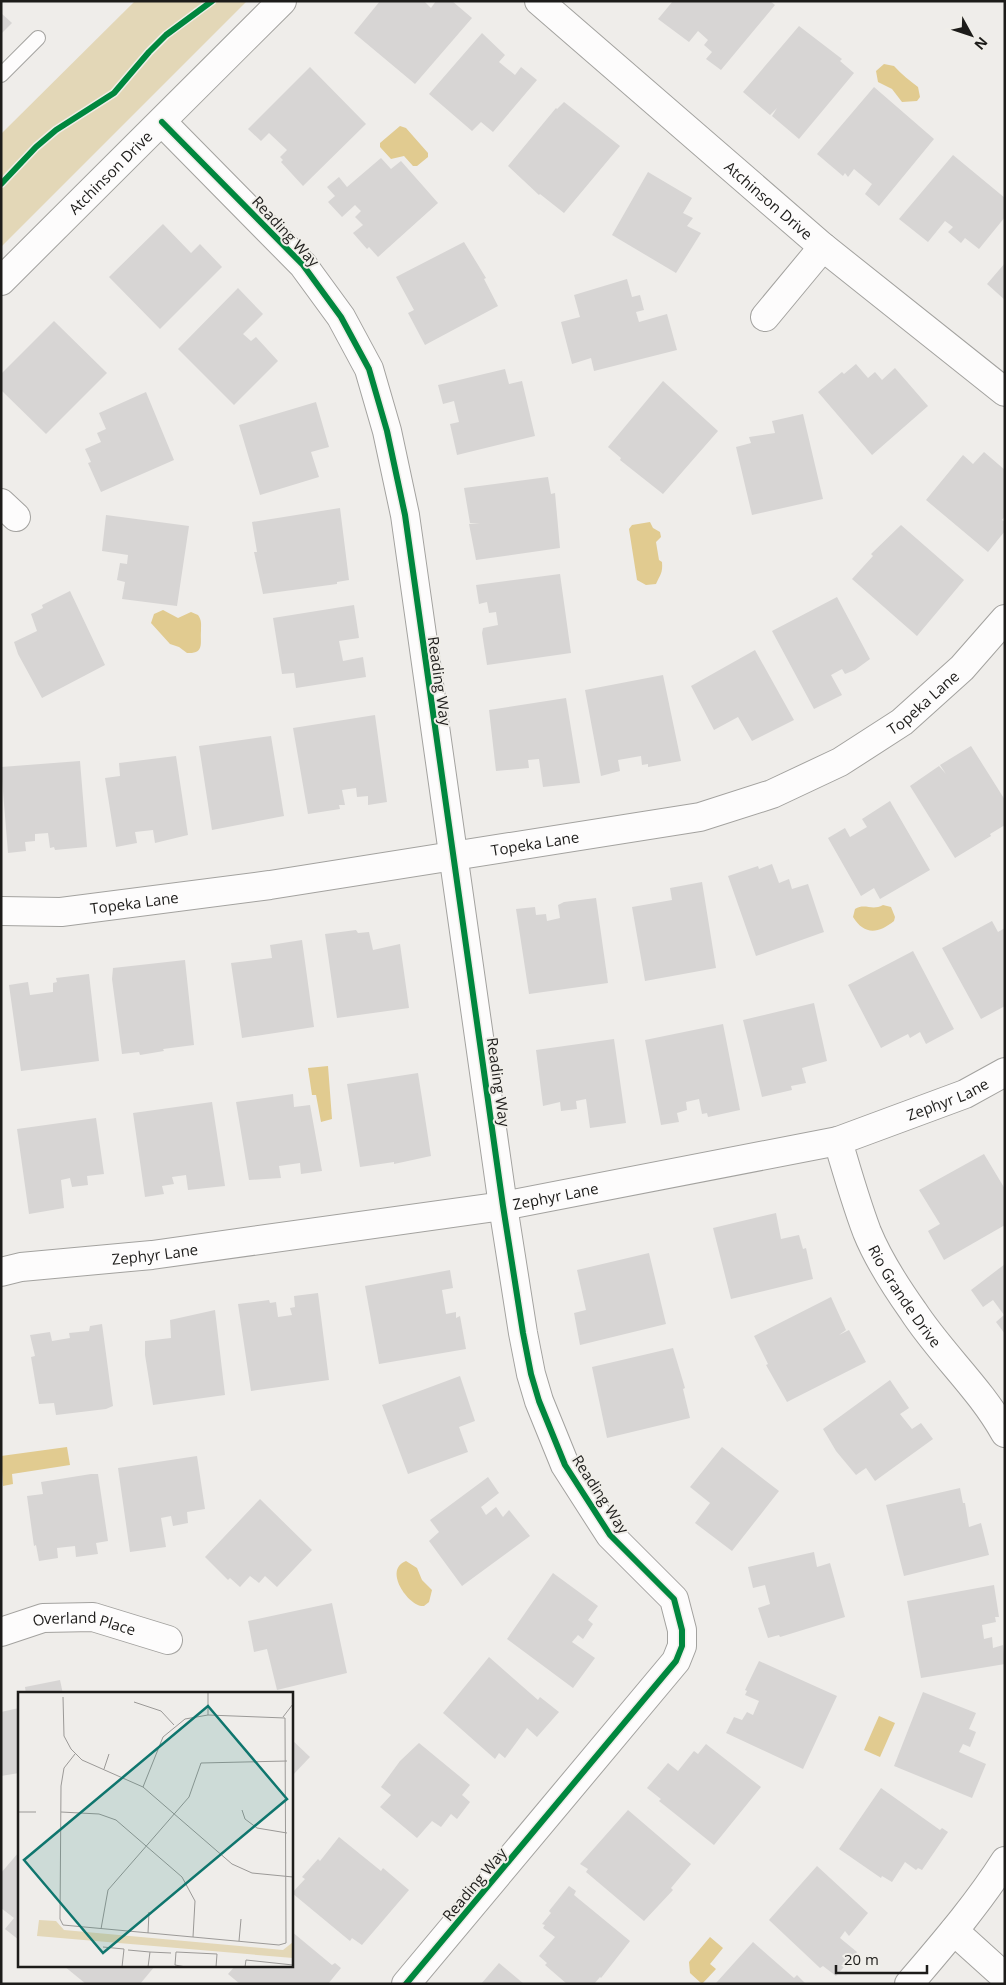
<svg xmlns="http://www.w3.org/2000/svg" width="1006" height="1985" font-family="'Open Sans',sans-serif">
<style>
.green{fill:#e3d7b7}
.water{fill:#e1cb90}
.building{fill:#d7d5d4}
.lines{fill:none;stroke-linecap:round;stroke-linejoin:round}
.lane-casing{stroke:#a3a29f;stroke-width:16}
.street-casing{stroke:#a3a29f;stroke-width:30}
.lane{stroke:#fdfcfc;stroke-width:14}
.street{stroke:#fdfcfc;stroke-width:28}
.cycleway-casing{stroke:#f0eee9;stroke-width:9}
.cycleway{stroke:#00873e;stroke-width:6}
.labels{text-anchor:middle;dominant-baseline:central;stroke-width:4;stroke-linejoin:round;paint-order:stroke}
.street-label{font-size:15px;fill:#1d1c1a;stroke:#f0eee9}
.inset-road{fill:none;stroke:#9b9997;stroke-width:1}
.view{fill:#0f766e;fill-opacity:0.15;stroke:#0f766e;stroke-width:2.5}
.inset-edge{fill:none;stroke:#1d1c1a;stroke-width:2.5}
</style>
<rect width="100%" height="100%" fill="#efedea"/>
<!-- green -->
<path class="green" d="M135,1H247L1,247V134Z"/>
<!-- water -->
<g class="water">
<path d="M884,64L894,66C901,74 910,81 918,87L920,97L917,101L902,102L892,89L878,82L876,71Z"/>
<path d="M400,126L406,128L428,153V157L417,166H413L404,156L391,159L380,147V143Z"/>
<path d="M650,522L653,528L660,532L661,537L656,542L659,560L662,562C663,573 660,575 656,584L646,585L637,580L629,529L632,525Z"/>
<path d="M163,610L178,618L191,612L198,615C202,621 201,624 201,631C200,643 205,654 187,653L179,647L170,644L151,623L154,614Z"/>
<path d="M883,905L891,907L895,917L894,921C878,934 864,935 853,917L855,909C865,903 872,911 883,905Z"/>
<path d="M328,1066L332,1119L321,1122L316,1095H312L308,1068Z"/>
<path d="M67,1447L70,1465L12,1474L13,1484L3,1486L1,1456Z"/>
<path d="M406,1561L417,1568L422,1580L432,1590L429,1602L424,1606C410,1608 382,1570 406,1561Z"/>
<path d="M879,1716L895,1723L880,1757L864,1750Z"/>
<path d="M710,1937L723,1948L710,1964L716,1969L702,1984L690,1973L689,1962Z"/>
</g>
<!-- building -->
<g class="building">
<path d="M380,1H424L431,8L436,1H452L472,18L415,84L354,33Z"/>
<path d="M673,1H770L775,5L721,70L706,59L712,52L704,45L708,40L698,31L689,42L658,19Z"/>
<path d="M1,13L12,23L1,34Z"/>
<path d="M799,26L842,59L840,61L854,73L799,139L772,116L777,108L770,115L743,92Z"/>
<path d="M482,33L505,55L499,62L515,75L521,67L537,80L493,132L481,122L472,131L429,94Z"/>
<path d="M310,67L366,124L303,186L281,162L283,160L280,157L287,150L269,133L261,141L248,129Z"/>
<path d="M874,87L934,139L879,206L865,194L872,184L854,169L848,177L845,173L843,176L817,154Z"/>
<path d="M564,102L620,146L564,213L540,194L539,195L508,166L556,108L557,109Z"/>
<path d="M953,155L1005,198V217L979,249L965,238L961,243L948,232L953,227L945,221L928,242L899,219Z"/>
<path d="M381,158L391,169L401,161L438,203L378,257L369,247L367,249L353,233L363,225L355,217L361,211L355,205L342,217L328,202L335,196L327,187L339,177L347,187Z"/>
<path d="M648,172L692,198L683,213L693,218L687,226L701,233L676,273L612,235Z"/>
<path d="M163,224L191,253L200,244L222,267L160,329L109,277Z"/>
<path d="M464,242L486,278L484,279L498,306L425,345L408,313L414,310L396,277Z"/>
<path d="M1005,263V300L987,284Z"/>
<path d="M627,279L632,297L640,295L644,310L636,312L639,322L667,314L677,350L594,371L591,358L572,364L561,322L580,317L574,295Z"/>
<path d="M238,288L263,314L243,334L251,341L256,337L278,361L234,405L178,349Z"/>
<path d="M54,321L107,373L46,434L1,390V374Z"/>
<path d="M856,364L868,378L875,372L882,380L895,368L928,406L872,455L818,392L842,372L844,374Z"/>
<path d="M505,369L509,384L522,381L535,436L457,455L450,424L459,422L454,401L443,404L438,385Z"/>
<path d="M663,381L718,431L663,494L620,460L621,458L608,447Z"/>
<path d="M146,392L174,460L101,492L88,463L91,462L85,449L101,442L97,433L106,429L99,413Z"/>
<path d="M316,402L329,447L311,452L319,477L260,495L239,425Z"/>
<path d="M803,414L823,499L752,515L736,447L751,443L749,437L775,433L772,421Z"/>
<path d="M984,452L1005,470V516L1002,520L1005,522V531L988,552L926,500L963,455L973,464Z"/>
<path d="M548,477L551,494L555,493L560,548L476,560L469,524L480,523H470L464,488Z"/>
<path d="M340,508L349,580L337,582V584L263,594L254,552H257L252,522Z"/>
<path d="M106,515L189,526L177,606L122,599L125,582L117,580L120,563L127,564L128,555L102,551Z"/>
<path d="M901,525L964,580L917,636L852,579L873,556L871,554Z"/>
<path d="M560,574L571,653L487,665L482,633L483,628L498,625L496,612L489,613L487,602L479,604L476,585Z"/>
<path d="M70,591L105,665L42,698L18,654L14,642L37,631L31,614L43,608L42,605Z"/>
<path d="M837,597L870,659L855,670L845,674L842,669L831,675L842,695L814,709L772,631Z"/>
<path d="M354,605L359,638L339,641L343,661L363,657L366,677L296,688L294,673L282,674L273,618Z"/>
<path d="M755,650L794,720L752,741L738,717L714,730L691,686Z"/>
<path d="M663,675L681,761L648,767V764L642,765L641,756L618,760L620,771L601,776L585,690Z"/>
<path d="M566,698L580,783L543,787L539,759L528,760L529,768L496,771L489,710Z"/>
<path d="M375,715L387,802L368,805V796L357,797L356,788L342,790L345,805H339L340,809L308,814L293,728Z"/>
<path d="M271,736L284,816L212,830L199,746Z"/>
<path d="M971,746L1005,800V825L990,834L991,836L955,858L910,786L939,766L946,774L940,765Z"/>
<path d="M176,756L188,835L155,843L153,830L135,832L137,843L116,847L105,778L120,776L119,763Z"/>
<path d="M80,761L87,847L55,850L54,847L50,848L48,833L35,834V841L25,842L26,851L8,853L1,767Z"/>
<path d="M890,801L930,870L880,899L874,888L861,896L828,838L845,828L850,837L867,827L862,819Z"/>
<path d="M772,864L779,883L789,879L792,889L808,884L824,932L756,956L728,876L758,866L759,869Z"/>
<path d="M702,882L716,968L645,981L632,907L672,900L670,888Z"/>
<path d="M596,898L608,983L529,994L516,909L535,907L536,915L546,914L547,921L560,918L558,905L564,902Z"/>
<path d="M992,921L998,932L1005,928V1006L981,1019L942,948Z"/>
<path d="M356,930L358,933L369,932L373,950L400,944L409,1008L337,1018L325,934Z"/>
<path d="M302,940L314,1027L242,1038L231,963L272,958L270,945Z"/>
<path d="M913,951L954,1029L926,1044L920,1032L910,1038L908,1034L881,1048L848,985Z"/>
<path d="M185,960L194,1045L163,1049L164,1051L140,1055L139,1052L122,1054L112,979L113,968Z"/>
<path d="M89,974L99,1061L21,1071L9,985L28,982L30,995L53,992V983L57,982L56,978Z"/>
<path d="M814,1003L827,1061L802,1068L806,1083L791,1086L792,1090L762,1097L743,1020Z"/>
<path d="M723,1024L740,1110L708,1117L707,1113L702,1114L699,1099L686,1102L687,1110L677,1113L679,1122L661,1125L645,1040Z"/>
<path d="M614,1039L626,1123L590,1128L586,1099L576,1101L577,1109L561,1111L560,1102L543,1106L536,1050Z"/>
<path d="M418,1073L431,1156L394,1164V1162L360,1167L347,1084Z"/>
<path d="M293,1094L294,1107L310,1105L322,1171L301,1174L300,1163L279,1166L281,1178L249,1180L236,1102Z"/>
<path d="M212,1102L225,1186L188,1190L186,1175L172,1177L174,1184L162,1186L164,1194L145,1197L133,1113Z"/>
<path d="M96,1118L104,1174L87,1176L88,1185L72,1187L70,1178L61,1180L64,1208L29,1214L17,1129Z"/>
<path d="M984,1154L1005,1189V1225L944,1260L928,1231L940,1224L919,1190Z"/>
<path d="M776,1213L781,1239L799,1235L803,1249L806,1248L813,1279L731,1299L713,1228Z"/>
<path d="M649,1253L666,1324L580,1345L574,1313L586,1310L577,1270Z"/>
<path d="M1005,1264V1334L996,1322L1004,1315L993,1300L983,1307L971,1290Z"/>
<path d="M450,1270L453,1288L442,1290L446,1314L456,1312V1318L460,1316L466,1349L379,1364L365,1286Z"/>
<path d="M318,1293L329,1380L251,1391L238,1304L269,1300L270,1303L276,1302L278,1317L292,1315L290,1308L295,1307L294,1296Z"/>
<path d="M831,1297L846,1330L839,1335L849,1330L866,1362L787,1402L766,1365L768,1364L754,1336Z"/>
<path d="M215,1310L225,1395L153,1405L145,1355V1341L171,1338L170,1320Z"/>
<path d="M102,1324L113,1406L106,1409L56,1415L54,1403L39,1404L31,1357L35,1356L30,1335L50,1332L52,1341L70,1338L69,1333L89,1331L90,1326Z"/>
<path d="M673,1348L685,1388L683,1389L690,1418L607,1438L592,1367Z"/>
<path d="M460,1376L475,1421L459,1427L468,1452L408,1474L382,1405Z"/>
<path d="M890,1380L909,1408L900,1414L912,1429L921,1423L933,1439L875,1481L866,1468L856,1475L836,1451L823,1429Z"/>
<path d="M722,1447L779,1491L732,1551L695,1523L710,1503L690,1487Z"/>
<path d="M197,1456L205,1509L187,1512L188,1523L173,1526L171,1516L161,1518L166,1547L130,1552L118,1468Z"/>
<path d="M91,1474H98L108,1541L96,1543L98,1554L76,1557L75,1546L57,1548L58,1558L39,1561L36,1545L34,1546L27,1496L43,1494L41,1482Z"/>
<path d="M488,1477L499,1493L481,1507L486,1515L496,1507L503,1517L509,1510L530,1536L462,1586L429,1541L439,1532L430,1520Z"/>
<path d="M960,1488L963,1503H965L969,1527L981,1523L989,1555L904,1576L886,1505Z"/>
<path d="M260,1499L312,1550L277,1587L265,1576L259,1583L250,1576L240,1587L230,1578L228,1580L205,1557Z"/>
<path d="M814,1552L817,1567L830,1563L845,1617L780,1637L779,1635L768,1638L758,1608L770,1604L765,1585L753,1588L748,1567Z"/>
<path d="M553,1573L598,1606L588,1620L593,1624L583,1639L578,1635L572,1642L595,1658L573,1688L507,1639Z"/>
<path d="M994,1585L999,1617H995L996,1622L982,1625L984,1639L992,1637L993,1648L1003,1645L1005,1664L921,1678L907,1601Z"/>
<path d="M332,1603L347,1673L277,1690L267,1649L254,1652L248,1621Z"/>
<path d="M489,1657L538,1700L540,1697L559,1712L537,1737L527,1728L505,1758L499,1753L495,1759L443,1713Z"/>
<path d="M759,1661L837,1696L803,1769L726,1733L734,1717L742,1720L747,1712L753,1715L759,1701L745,1695L747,1691L745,1690Z"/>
<path d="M60,1680L63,1694H26L25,1687Z"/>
<path d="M923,1692L976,1713L969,1729L976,1732L970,1747L963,1744L959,1752L986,1764L972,1798L894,1766Z"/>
<path d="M19,1708V1773L1,1776V1712Z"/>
<path d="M291,1739L310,1757L291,1777Z"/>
<path d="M419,1743L470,1785L462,1795L470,1802L457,1819L451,1814L441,1827L432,1821L417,1838L380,1807L391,1795L381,1787L400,1761Z"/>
<path d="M706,1744L761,1787L714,1845L659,1801L661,1799L647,1788L668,1763L678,1771L694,1751L698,1754Z"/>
<path d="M881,1788L940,1830L942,1828L948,1832L922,1870L918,1868L916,1870L905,1862L892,1882L882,1876L881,1878L839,1849Z"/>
<path d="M628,1810L691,1864L671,1888L673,1890L644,1921L586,1872L588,1869L580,1864Z"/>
<path d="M339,1837L381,1871L383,1868L409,1890L362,1945L352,1938L350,1941L292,1893L305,1879L302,1877L318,1859L320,1861Z"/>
<path d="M19,1852V1940L5,1929L14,1918L1,1908V1873Z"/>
<path d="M817,1866L868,1913L849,1936L845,1931L840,1938L857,1952L836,1976L823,1966L820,1968L769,1920Z"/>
<path d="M569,1886L576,1891L574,1895L630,1941L601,1978L600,1977L594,1984H567L545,1965L547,1963L539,1956L555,1937L543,1928L545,1925L542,1924L551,1913L549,1911Z"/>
<path d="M291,1931L332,1965L335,1963L341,1968L328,1984H240L228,1974L235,1966H291Z"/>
<path d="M753,1942L794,1978L797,1975L806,1984L716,1983Z"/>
<path d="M499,1963L524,1984H481Z"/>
<path d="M64,1966H155L140,1984H86Z"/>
</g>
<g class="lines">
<!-- lane casing -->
<g class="lane-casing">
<path id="lane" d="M1,75L38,38"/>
</g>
<!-- street casing -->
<g class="street-casing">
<g id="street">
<path id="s1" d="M539,1L823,247L1005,392"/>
<path d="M162,122L303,265L341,317L369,369L387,431L405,515L503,1206L523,1333L531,1374L539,1401L565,1465L610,1535L674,1599L682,1630V1646L676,1661L406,1984"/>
<path id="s2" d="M1,281L282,1"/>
<path d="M765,317L823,247"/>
<path d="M1,503L16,517"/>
<path id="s3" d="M1,911L61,912L270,885L700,817L772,794L840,762L902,722L962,668L1005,619"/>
<path id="s4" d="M838,1141C847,1172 856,1203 867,1232C878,1259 896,1287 913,1311C941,1354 980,1388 1005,1433"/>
<path id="s5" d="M1,1272L21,1267L152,1255L503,1206L838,1141L965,1094L1005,1072"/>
<path id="s6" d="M1,1632L43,1618L93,1617L168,1640"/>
<path d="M954,1931L1005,1977"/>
<path d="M909,1984C943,1944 977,1905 1005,1861"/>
</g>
</g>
<!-- lane -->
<use href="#lane" class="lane"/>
<!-- street -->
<use href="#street" class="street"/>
<!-- cycleway casing -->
<g class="cycleway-casing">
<g id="cycleway">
<path d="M162,122L303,265L341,317L369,369L387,431L405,515L503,1206L523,1333L531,1374L539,1401L565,1465L610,1535L674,1599L682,1630V1646L676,1661L406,1984"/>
<path d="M1,184L36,147L56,130L114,93L149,52L166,35L212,1"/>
</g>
</g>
<!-- cycleway -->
<use href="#cycleway" class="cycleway"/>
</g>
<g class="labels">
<!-- street labels -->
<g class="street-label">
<text stroke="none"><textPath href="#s2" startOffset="154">Atchinson Drive</textPath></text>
<text stroke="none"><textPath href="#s1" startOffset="304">Atchinson Drive</textPath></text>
<text transform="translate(286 231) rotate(47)">Reading Way</text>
<text transform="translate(440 681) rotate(82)">Reading Way</text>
<text stroke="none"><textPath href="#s3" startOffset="959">Topeka Lane</textPath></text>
<text stroke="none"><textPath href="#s3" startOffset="539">Topeka Lane</textPath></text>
<text stroke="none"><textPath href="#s3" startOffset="134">Topeka Lane</textPath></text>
<text transform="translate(499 1082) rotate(82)">Reading Way</text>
<text stroke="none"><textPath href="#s5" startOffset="965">Zephyr Lane</textPath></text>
<text stroke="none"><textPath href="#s5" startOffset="560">Zephyr Lane</textPath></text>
<text stroke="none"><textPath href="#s5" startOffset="155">Zephyr Lane</textPath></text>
<text stroke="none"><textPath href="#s4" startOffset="170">Rio Grande Drive</textPath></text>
<text transform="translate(601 1494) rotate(57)">Reading Way</text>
<text stroke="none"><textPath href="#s6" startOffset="86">Overland Place</textPath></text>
<text transform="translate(474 1884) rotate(-50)">Reading Way</text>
</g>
</g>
<!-- overview -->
<g transform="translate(18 1692)">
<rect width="275" height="275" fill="#efedea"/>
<path d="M21,228L38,229L46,238L265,258L275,250V266L19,244Z" fill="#e3d7b7"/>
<path class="inset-road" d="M45,5L46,44L53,57L64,68L125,95L214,172L234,181L275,185M116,10L143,19L156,33M190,23V0M265,25L275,12M57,62L46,76L43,94L42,227L45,233L261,253L268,251L267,26L190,23L167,27L145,45L125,95M86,77L91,62M224,118L227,127L239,136L269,141M0,120H18M43,120L81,122L98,128L164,185L177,209L175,245M83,237L90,198L171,105L183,71L269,69M130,241L131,220M221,249L223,227M85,255L106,257L104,275M110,258L132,260L130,275M132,260L153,261M168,275L157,273L158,260L199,262L198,275M227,275L228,268L275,273"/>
<path class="view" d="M190,14L269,107L85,261L6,168Z"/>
<rect width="275" height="275" class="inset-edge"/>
</g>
<!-- border -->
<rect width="1006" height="1985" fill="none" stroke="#1d1c1a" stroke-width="5"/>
<!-- north arrow -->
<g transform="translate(971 35) rotate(130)" stroke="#f0eee9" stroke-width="4" paint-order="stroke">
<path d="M0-4L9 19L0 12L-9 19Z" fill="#1d1c1a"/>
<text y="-8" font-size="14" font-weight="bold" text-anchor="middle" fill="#1d1c1a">N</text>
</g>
<!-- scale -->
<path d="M836 1965v8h91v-8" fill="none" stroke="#1d1c1a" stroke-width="2.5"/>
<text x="844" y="1965" font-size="15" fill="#1d1c1a" stroke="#f0eee9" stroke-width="4" paint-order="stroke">20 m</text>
</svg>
